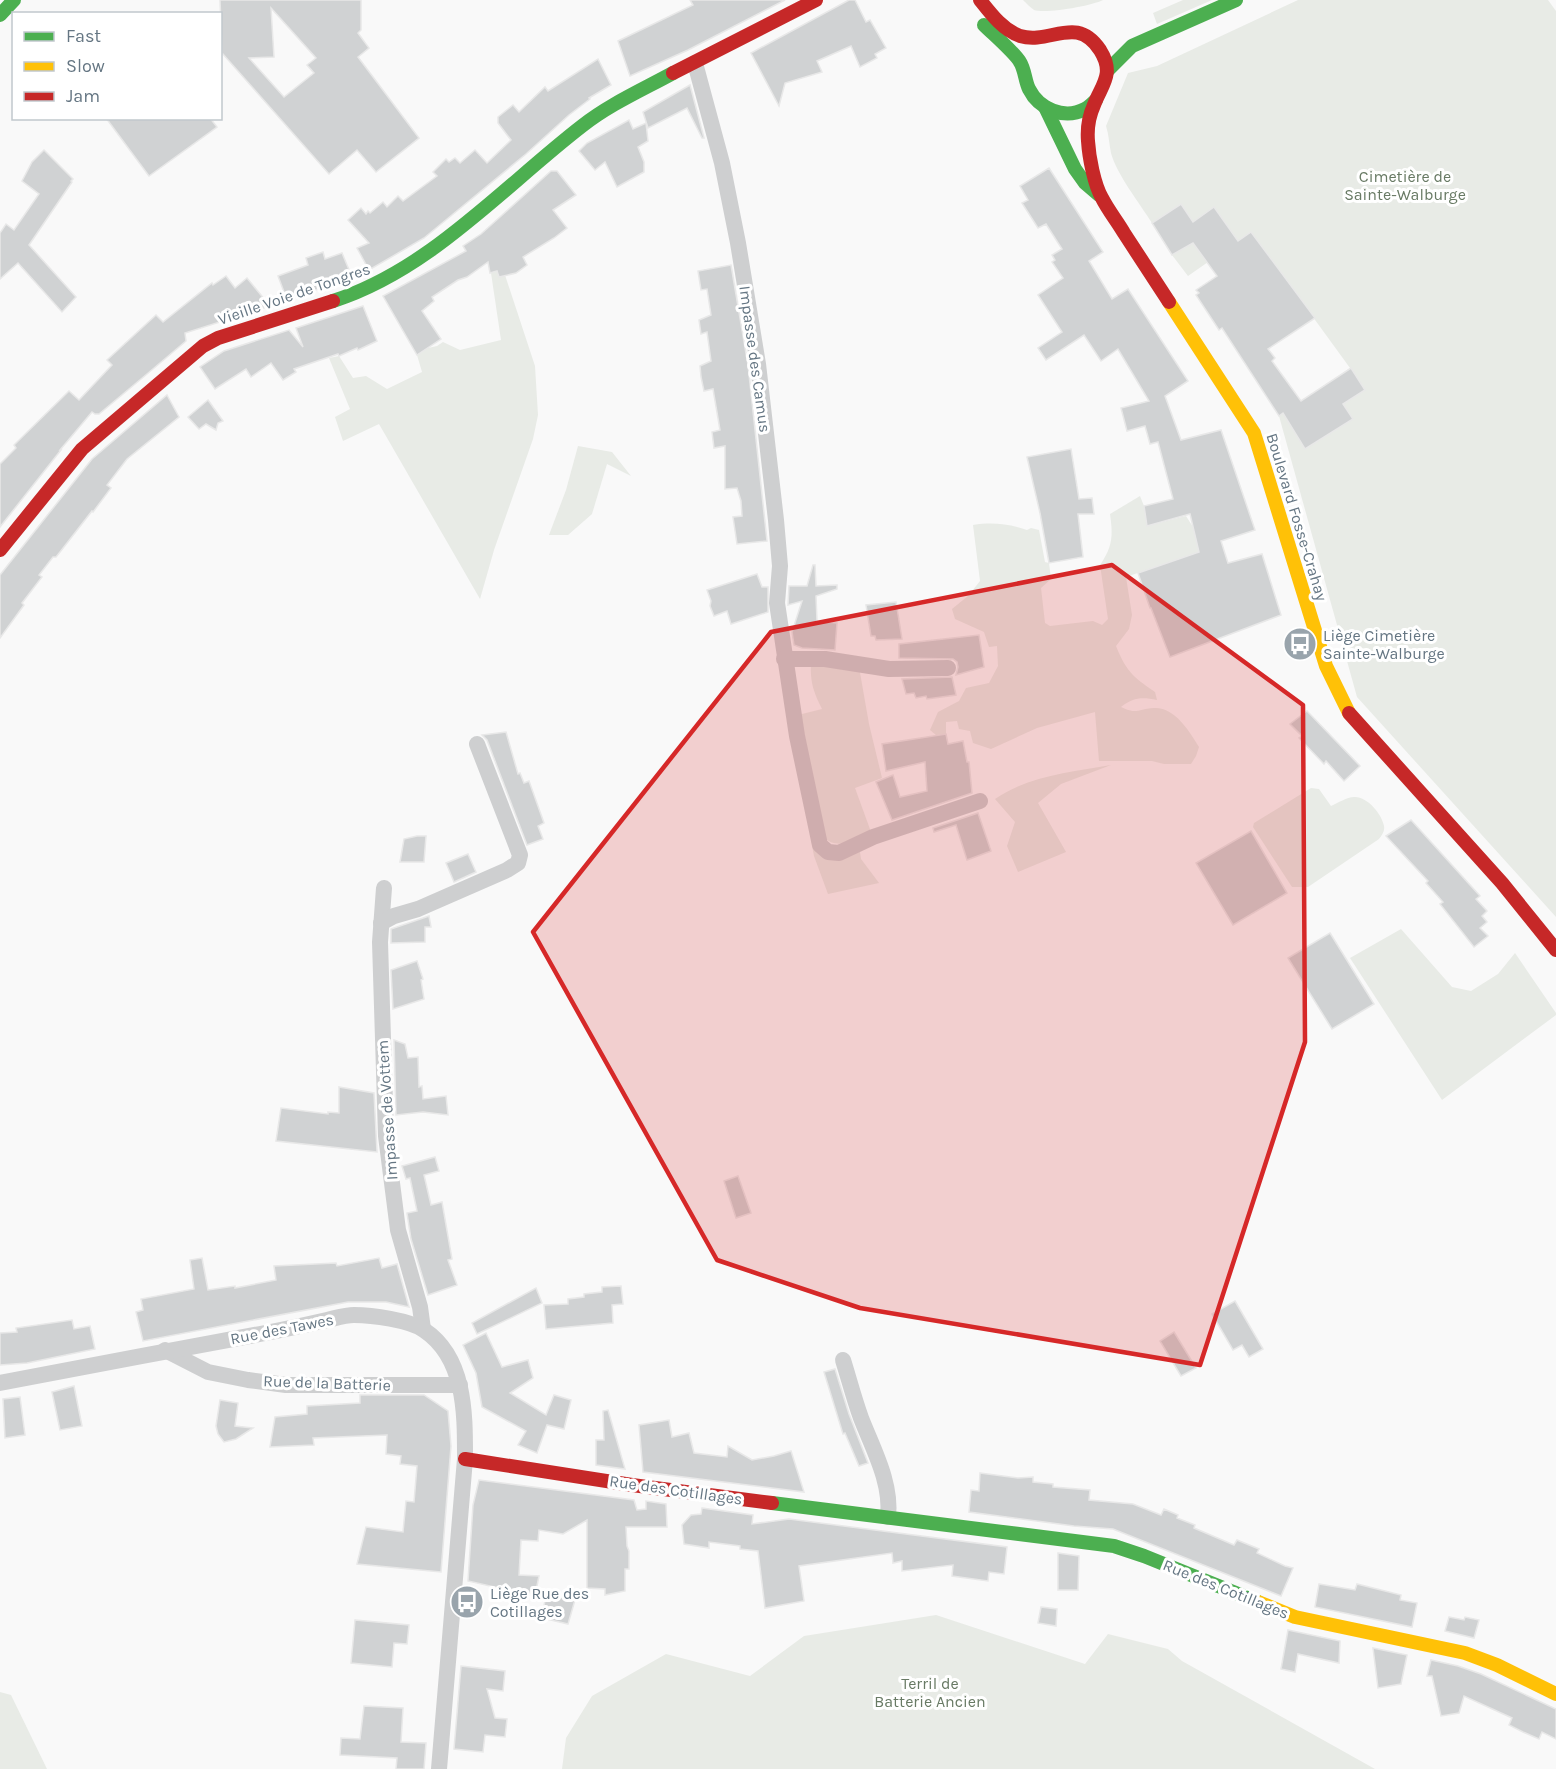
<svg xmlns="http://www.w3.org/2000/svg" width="1556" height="1769" font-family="Karla,sans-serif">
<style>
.green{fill:#e8ebe6}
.building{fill:#d0d2d3;stroke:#e8e8e8;stroke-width:1.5;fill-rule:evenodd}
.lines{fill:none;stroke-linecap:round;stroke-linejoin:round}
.street{stroke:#cecfd0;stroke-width:16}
.fast{stroke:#4caf50;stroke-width:14}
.slow{stroke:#ffc107;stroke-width:14}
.jam{stroke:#c62828;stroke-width:14}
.marked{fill:#d62828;fill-opacity:0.2;stroke:#d62828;stroke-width:4.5;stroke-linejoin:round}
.labels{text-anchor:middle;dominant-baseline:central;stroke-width:6;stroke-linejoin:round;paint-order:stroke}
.park-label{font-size:16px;fill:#687a64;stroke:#fff}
.street-label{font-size:16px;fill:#657683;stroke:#fff}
.poi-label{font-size:16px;fill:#657683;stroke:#fff;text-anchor:start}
</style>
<rect width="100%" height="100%" fill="#f9f9f9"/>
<!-- green -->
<g class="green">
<path d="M1023,0H1103C1091,6 1046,14 1034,10C1031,8 1026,3 1023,0Z"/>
<path d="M1183,0H1212L1157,24L1153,13Z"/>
<path d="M1298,0H1548L1556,11V917L1357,697L1279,416L1350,368L1251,232L1188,276L1172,255L1196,241L1187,214L1181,204L1152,223C1140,204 1116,173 1111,153C1109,144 1109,135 1106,126L1128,73L1157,66Z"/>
<path d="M497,271L505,275L535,366L538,415L533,439L494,550L480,599L379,424L343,441L335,417L350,409L329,358L339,356L353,378L366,376L387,389L422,372L417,355L428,348L437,346L443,342L460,350L501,340L491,273Z"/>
<path d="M578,446L612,452L631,476L607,464L592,514L568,535H549L566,490Z"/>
<path d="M1140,496L1144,506L1147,526L1186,516L1193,527L1199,552L1126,577L1132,615L1129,629L1116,646C1126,671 1133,677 1155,692L1157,700C1143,697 1133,697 1121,707C1138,715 1137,709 1154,708C1175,707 1189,731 1199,747L1196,756L1191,764H1164L1152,761H1099L1095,712L1037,728L991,749L973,743L970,731L959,729L957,721L946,722V734L936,735L930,730L938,712L959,701L966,688L989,683L998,666L997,646L989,647L984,632L955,619L952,609L968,596L980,581L973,525C993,522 1009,524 1027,530L1031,528L1039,530L1045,562L1049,563L1051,579L1041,588L1045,623L1050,626L1093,621L1102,625L1108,619L1100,565C1113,546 1113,535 1110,514Z"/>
<path d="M811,662L859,667L869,724L882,778L855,788L871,832C857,840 836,851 824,837L798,715L822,709C813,691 810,682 811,662Z"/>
<path d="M1111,765L1061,784L1038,803L1066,852L1018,872L1007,846L1015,822L995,799C1028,776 1072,772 1111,765Z"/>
<path d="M1311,788L1319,789L1331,806C1338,803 1347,797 1354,797C1367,796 1382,814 1384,826C1385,831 1382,835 1379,839L1308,887H1292L1253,827L1254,823Z"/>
<path d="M811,840L860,852L861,859L879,883L828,894L814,856Z"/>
<path d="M1401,929L1452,987L1471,991L1498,974L1515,953L1556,1013V1015L1442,1100L1350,958Z"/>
<path d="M936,1615L1085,1664L1108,1634L1168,1649L1182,1661L1375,1769H562L566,1738L592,1696L666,1654L750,1676L804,1636Z"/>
<path d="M0,1692L11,1695L47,1769H0Z"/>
</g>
<!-- building -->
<g class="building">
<path d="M220,0H361V30L358,33L369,48L358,57L419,138L376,172L357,150L329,174L222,53ZM271,8L316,58L307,65L314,73L284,97L249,58L274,57Z"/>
<path d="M690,0H785L688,50L630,76L618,41L693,5Z"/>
<path d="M849,0H855L866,22L870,20L886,48L875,54L877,58L860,67L851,46L817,61L822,72L785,83L779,106L751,53Z"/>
<path d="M598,59L611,85L589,98L590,99L569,115L526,154L424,238L369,270L357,248L369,243L348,220L361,208L366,214L368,211L370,213L383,202L387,207L398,196L403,201L437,176L433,172L446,159L449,162L455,158L460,163L475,150L487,163L511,140L498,123V117L513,105L519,112L545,87L548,91Z"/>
<path d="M690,85L704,138H702L687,108L648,128L643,112Z"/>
<path d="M106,118H210L217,127L149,176Z"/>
<path d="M629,120L633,129L646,123L648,141L638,147L644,162V172L617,187L605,162L595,170L579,151L587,143Z"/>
<path d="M44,150L73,179L71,181L72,182L29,245L76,297L62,312L18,263L0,279V233L6,224L14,230L39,194L22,181L32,162Z"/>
<path d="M1049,168L1103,252L1089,261L1112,299L1128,289L1188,381L1165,396L1181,440L1221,430L1255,530L1221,541L1228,563L1262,554L1281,615L1170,657L1151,608H1150L1138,573L1199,552L1190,514L1147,526L1144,506L1173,499L1158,442L1150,444L1145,426L1127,431L1121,408L1149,401L1118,349L1101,361L1084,335L1046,360L1038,348L1062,332L1038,295L1063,278L1052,262L1055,260L1052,255L1062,249L1046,224L1038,228L1022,203L1028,200L1020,186Z"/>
<path d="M551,171H557L576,195L553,210L567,228L554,238L523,257L527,265L516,273L499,277L497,271L490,273L488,262L467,277L458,280L432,297L434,301L422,311L441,339L417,355L383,296L466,251L463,246L481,234Z"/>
<path d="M1181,204L1193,222L1214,207L1238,241L1251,232L1315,318L1268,349L1275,358L1272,361L1301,401L1351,368L1365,390L1343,404L1353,419L1305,449L1283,413L1279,416L1222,328L1219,330L1196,295L1199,293L1196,290L1217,276L1193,243L1172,255L1152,223Z"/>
<path d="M323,252L325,259L342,253L352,277L287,300L278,276L308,265L306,258Z"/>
<path d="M731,265L748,365L767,541L737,544L733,517L742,516L741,501L737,488L725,489V446L714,448L712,432L720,430L713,389L704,391L701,377L700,366L711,361L707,332L701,334L699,320L711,315L707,289L701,290L698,271Z"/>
<path d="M226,276L235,288L247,278L270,306L185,333L186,341L147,374L99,414H95L92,412L60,450H61L0,527V464L16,448L14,445L69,391L79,400L112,365L107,360L156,315L163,322L212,283L213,285Z"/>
<path d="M363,306L377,341L358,350L357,348L339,356L338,354L294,369L296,372L283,380L271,363L251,377L246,369L215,389L200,367L224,351L289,330L303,347L296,328Z"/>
<path d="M167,395L179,417L127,459L107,485L111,488L93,512L92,511L60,552L56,557H53L39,575L42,577L22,603L24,605L0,638V575L92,459Z"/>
<path d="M208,400L223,421L218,423L216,430L206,424L199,429L188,417Z"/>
<path d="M1071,449L1079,499L1092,498L1094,514H1078L1083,557L1049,563L1040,513L1027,457Z"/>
<path d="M813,565H815L816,586L837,585V589L816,596L817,621L837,623L835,650L802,648L794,645L792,632L802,601L788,605L789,586H807Z"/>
<path d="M757,574L762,587H768V612L731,624L727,611L714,616L710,606L711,601L707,590Z"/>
<path d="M896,602L902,639L876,640L875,636H871L866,605Z"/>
<path d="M979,635L984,667L956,675L958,667L957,662L953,659L899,658V644Z"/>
<path d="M952,677L956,695L927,699L926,696L916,698L914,693L906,694L902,679Z"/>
<path d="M1307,711L1360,766L1344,781L1326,761L1324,764L1299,738L1302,736L1290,724Z"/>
<path d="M506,732L518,774L520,773L524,783L529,781L544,823L538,826L543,839L527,845L487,740L482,735Z"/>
<path d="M946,734L948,744L963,741L967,762H969L972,793L892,820L876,782L893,775L900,797L927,791L925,762L886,771L882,744Z"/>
<path d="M978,813L991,851L967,860L956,825L934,832L933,828Z"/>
<path d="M1411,820L1480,896L1476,899L1487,911L1482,916L1487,922L1480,928L1488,936L1474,947L1440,904L1443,902L1426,883L1428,881L1386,836Z"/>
<path d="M1251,831L1287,893L1233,925L1196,863Z"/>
<path d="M417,836H426L424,862H400L404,839Z"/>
<path d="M468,854L476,872L454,882L446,863Z"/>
<path d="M429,916L431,927H425V942L391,943V929Z"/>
<path d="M1330,933L1374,1004L1332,1029L1288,958Z"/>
<path d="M417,961L423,979L421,980L424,999L393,1009L391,970Z"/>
<path d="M394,1040L405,1044L408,1058L418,1057L419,1087L422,1086L423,1099L446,1096L448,1115L423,1112L396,1115Z"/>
<path d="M339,1087L374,1093L377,1152L276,1141L281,1108L328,1114V1112L339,1113Z"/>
<path d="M435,1157L439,1171L424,1175L431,1205L442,1202L452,1259L448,1260L457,1285L428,1295L411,1239L407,1213L417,1211L410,1178L406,1179L402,1166Z"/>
<path d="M738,1176L751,1213L736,1218L724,1181Z"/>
<path d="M202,1258L208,1290L235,1286V1288L276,1280L274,1266L336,1263L337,1266L379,1258L382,1268L397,1264L409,1307L386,1302H348L143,1341L136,1312L143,1310L141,1299L194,1289L190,1260Z"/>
<path d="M621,1286L623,1304L612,1305L613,1323L546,1329L544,1305L568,1304V1299L584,1297V1294L602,1292V1287Z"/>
<path d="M536,1288L542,1303L477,1334L472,1323Z"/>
<path d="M1235,1301L1263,1349L1249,1357L1242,1345L1233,1350L1212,1314Z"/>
<path d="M72,1320L74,1329L90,1326L95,1349L27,1363L0,1365V1333L17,1332L16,1328Z"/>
<path d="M1174,1332L1196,1368L1181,1376L1160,1341Z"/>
<path d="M486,1333L502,1367L528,1360L533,1378L510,1393L546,1415L554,1395L571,1400L564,1429L547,1425L537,1453L518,1445L526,1431L482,1407L476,1373L463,1345Z"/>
<path d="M835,1369L849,1414L868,1463L859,1466L845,1433L843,1434L824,1372Z"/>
<path d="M74,1386L82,1426L60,1430L52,1392Z"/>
<path d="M360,1395H424L448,1411L451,1446L441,1572L357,1564L366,1527L403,1532L406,1501L414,1502L417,1466L400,1464L401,1456L386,1454L387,1435L313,1438L314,1445L270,1447L275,1417L307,1414V1406L360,1403Z"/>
<path d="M20,1397L25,1435L5,1438L3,1399Z"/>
<path d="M220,1400L238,1403L235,1426L253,1428L236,1439L224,1442L218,1434L216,1426Z"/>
<path d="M608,1410L625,1469L596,1465V1440H604L603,1411Z"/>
<path d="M669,1420L672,1437L689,1433L694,1453L727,1457L728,1446L752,1460L774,1456L791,1451L804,1492L643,1472L639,1425Z"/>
<path d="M980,1473L1018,1478L1033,1477V1482L1053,1484V1487L1090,1490L1089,1500L1133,1504L1161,1515L1164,1509L1178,1515L1177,1518L1195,1525L1194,1528L1234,1545L1237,1540L1259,1549L1257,1553L1285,1566L1293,1568L1281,1596L1113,1529L1074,1526L969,1512L971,1490L979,1491Z"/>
<path d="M479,1480L634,1500L637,1510L646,1509V1501L666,1504L667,1527H626L627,1546L629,1551V1569H625V1591L605,1595V1589L587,1588V1520L563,1534L539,1530L538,1541L521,1540L519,1575L539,1576L535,1596L468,1581L473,1505Z"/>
<path d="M702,1508L753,1515L752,1524L789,1519L1007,1547L1004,1574L989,1572L988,1581L952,1576L953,1565L902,1571V1561L893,1563L892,1553L799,1566L804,1601L765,1608L758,1551L740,1549V1546L709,1542V1548L684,1544L682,1525L691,1515L701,1514Z"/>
<path d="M1058,1553L1079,1556L1078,1590H1058Z"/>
<path d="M1319,1584L1355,1590L1357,1584L1401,1595L1400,1600L1417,1603L1412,1627L1315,1607Z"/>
<path d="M546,1594L575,1600L568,1624L542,1618Z"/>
<path d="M1041,1607L1057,1609L1056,1626L1038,1623Z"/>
<path d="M1449,1617L1464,1620L1465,1617L1479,1620L1474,1638L1445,1631Z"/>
<path d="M355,1620L409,1625L407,1644L394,1643L392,1667L351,1663Z"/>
<path d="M1288,1630L1340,1641L1339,1663L1298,1654L1295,1672L1281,1669Z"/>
<path d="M1373,1648L1407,1655L1401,1684L1378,1688Z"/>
<path d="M1431,1660L1458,1666L1481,1674L1556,1709V1739L1542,1732L1539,1739L1523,1732L1509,1725L1512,1718L1464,1696L1459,1713L1441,1716L1432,1676H1427Z"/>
<path d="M461,1666L505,1671L503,1691L487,1689L495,1718L507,1719L505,1737L485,1735L483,1752L454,1749Z"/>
<path d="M364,1706L403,1708L401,1742L426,1743L424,1769H396L397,1758L340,1755L341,1738L360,1739Z"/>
</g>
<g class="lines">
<!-- street -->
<g class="street">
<path d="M695,63L722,163L738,243L758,364L776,520L780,566L777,603L797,736L820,845L828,852L839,853L873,837L980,801"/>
<path d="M784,659H825L889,669L948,668"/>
<path d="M384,888L380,942L386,1136L398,1230L420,1307L423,1329"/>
<path d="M381,923L394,916L418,909L507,870L518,863L520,855L477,744"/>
<path d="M165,1350L208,1372L248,1380L286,1385H460"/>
<path d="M843,1360C849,1379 854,1399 861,1418C873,1449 892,1483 888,1517"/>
<path d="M0,1383C87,1366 173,1350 260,1334C282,1330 305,1325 327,1320C336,1318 345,1315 354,1315C372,1315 409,1320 424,1330C466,1358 465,1415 465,1459L439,1769"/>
</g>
<!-- fast -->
<g class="fast">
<path d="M0,15L14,0"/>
<path d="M984,25C993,34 1015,53 1020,62C1025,70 1025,81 1029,89C1039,109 1064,120 1085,109C1089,107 1093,103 1096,100"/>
<path d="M1107,71L1132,46L1236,0"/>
<path d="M1045,107L1075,169L1085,183L1099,195"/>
<path d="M333,301C430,270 503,187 582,126C610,104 642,90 673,73"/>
<path d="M772,1503L1114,1546L1144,1556L1258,1602"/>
</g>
<!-- slow -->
<g class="slow">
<path d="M1169,302L1254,433L1326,666L1349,713"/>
<path d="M1258,1602L1295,1617L1465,1653L1497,1665L1556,1694"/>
</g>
<!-- jam -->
<g class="jam">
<path d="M980,0C991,14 1003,30 1020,36C1051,45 1076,14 1100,50C1115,74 1102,84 1094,105C1089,116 1087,129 1088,141C1089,157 1094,184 1102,198C1108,210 1117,221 1124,233C1139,256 1154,279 1169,302"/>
<path d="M673,73L816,0"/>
<path d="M0,550L82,449L203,346L218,338L333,301"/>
<path d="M1349,713L1502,883L1556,950"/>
<path d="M465,1459L632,1485L772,1503"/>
</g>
</g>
<!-- marked area -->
<path class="marked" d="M1112,565L1303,705L1305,1042L1200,1365L860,1308L717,1260L533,932L771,632Z"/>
<!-- icons -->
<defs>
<g id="bus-disc" transform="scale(1.725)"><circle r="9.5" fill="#99a4ac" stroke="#fff"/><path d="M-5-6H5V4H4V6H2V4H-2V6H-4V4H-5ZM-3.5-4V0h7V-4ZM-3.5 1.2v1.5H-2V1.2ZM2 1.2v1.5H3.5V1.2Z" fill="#fff"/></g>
</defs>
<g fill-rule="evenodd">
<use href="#bus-disc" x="1300" y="644"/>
<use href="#bus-disc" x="467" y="1602"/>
</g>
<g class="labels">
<!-- park labels -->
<g class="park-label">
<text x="1405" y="176">Cimetière de<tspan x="1405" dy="18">Sainte-Walburge</tspan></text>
<text x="930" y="1683">Terril de<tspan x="930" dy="18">Batterie Ancien</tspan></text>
</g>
<!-- street labels -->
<g class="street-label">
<text transform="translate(294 294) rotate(-19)">Vieille Voie de Tongres</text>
<text transform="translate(755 359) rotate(82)">Impasse des Camus</text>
<text transform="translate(1297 517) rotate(73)">Boulevard Fosse-Crahay</text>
<text transform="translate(387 1110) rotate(-94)">Impasse de Vottem</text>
<text transform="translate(282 1329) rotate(-11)">Rue des Tawes</text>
<text transform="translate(327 1383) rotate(2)">Rue de la Batterie</text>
<text transform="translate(676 1490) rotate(8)">Rue des Cotillages</text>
<text transform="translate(1226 1589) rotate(22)">Rue des Cotillages</text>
</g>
<!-- poi labels -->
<g class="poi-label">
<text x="1323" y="635">Liège Cimetière<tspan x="1323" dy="18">Sainte-Walburge</tspan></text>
<text x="490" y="1593">Liège Rue des<tspan x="490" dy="18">Cotillages</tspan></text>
</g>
</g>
<!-- legend -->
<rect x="12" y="12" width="210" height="108" fill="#ffffff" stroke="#c1c8cd" stroke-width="1.5"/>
<rect x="24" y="32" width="30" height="9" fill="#4caf50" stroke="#c1c8cd" stroke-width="1.5"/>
<text x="66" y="42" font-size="18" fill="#657683">Fast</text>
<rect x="24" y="62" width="30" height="9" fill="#ffc107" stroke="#c1c8cd" stroke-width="1.5"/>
<text x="66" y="72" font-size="18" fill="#657683">Slow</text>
<rect x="24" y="92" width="30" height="9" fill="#c62828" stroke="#c1c8cd" stroke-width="1.5"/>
<text x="66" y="102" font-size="18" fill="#657683">Jam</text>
</svg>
